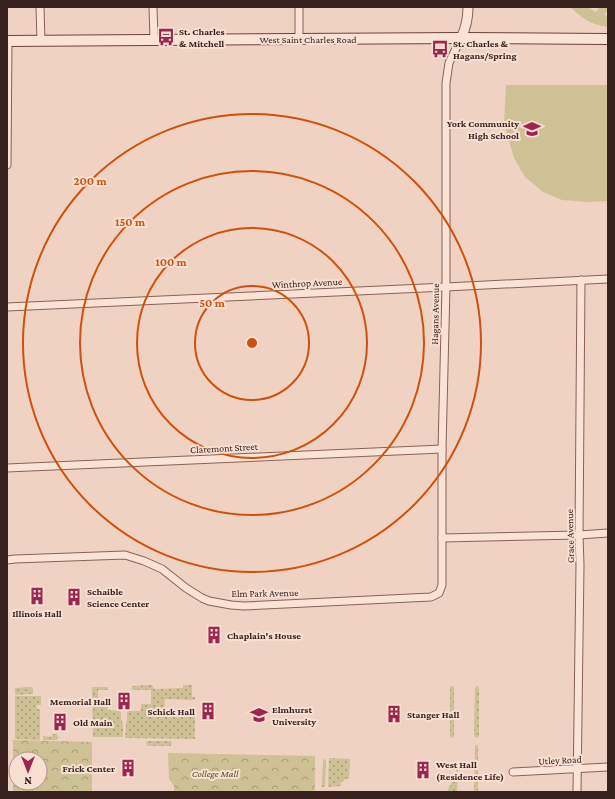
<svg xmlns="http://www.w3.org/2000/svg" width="615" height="799" font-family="'Crimson Pro',serif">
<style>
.grass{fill:url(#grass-dots)}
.forest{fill:url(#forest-crowns);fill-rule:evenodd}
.pitch{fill:#cec195}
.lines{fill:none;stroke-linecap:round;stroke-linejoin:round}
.minor-casing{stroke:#8a6158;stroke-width:9}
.tertiary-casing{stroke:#8a6158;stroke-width:11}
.secondary-casing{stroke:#6c433b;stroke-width:12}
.minor{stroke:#fae2d5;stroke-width:7}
.tertiary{stroke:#fae2d5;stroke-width:9}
.secondary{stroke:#fae2d5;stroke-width:10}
.ring{fill:none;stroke:#ce510f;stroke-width:2}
.labels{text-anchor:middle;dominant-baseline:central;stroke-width:4;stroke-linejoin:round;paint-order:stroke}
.poi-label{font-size:10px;font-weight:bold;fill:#39211d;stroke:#f7dfd2;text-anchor:start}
.street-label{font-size:10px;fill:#39211d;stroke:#f7dfd2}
.park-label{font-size:10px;font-style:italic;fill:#575123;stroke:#f7dfd2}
.centre{fill:#ce510f;stroke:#f7dfd2;stroke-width:2}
.ring-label{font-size:12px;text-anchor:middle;font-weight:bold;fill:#ce510f;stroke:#f7dfd2;stroke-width:4;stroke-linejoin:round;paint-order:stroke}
</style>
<defs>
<pattern id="grass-dots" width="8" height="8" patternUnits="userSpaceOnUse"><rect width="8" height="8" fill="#cec195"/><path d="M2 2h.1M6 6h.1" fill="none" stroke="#a89c79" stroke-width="1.8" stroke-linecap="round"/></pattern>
<pattern id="forest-crowns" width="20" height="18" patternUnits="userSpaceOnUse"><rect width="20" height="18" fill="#cec195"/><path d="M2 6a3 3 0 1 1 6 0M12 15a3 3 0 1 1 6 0" fill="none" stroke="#a89c79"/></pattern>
</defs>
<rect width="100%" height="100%" fill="#f0d2c2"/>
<!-- grass -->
<g class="grass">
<path d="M152,685L154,689L183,688V685H192V697H195V700L165,699L164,712L195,713V739L125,738L126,723L127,719V712L129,711H141V704H151V690H132V686Z"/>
<path d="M451,686L454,687V736L453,737L451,738L450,736V687Z"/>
<path d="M477,686L479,688V736L476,738L474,735L475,688Z"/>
<path d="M29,687H31L33,688V694L15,695V688Z"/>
<path d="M92,687H108V690H98V703H108V710L120,711L121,712V718L123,725V737H93Z"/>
<path d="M15,696H41V705H37V709H40V740L15,739Z"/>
<path d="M52,734H57L58,738L56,740H43V736L52,737Z"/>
<path d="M147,741H170L172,742L171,746H147L146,742Z"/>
<path d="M477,745L478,746V792H474L475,746Z"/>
<path d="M329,758L350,759L349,779H345L344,780V781L341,782V786L328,787Z"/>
<path d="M326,759L325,787H322L323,761V760Z"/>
<path d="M456,765L458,766L457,792H447C449,786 453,782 456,776C457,773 456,769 456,765Z"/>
</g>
<!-- forest -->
<g class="forest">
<path d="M13,740L92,742V792H13ZM16,759H40V783H16Z"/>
<path d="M168,753L315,756V792H174V786L169,779Z"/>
</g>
<!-- pitch -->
<g class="pitch">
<path d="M570,7H587L596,12L600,7H608V10L604,15L608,16V27C591,25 582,18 570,7Z"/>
<path d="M506,85H608V201L588,202L562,200L543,192L525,177L514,158L504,123Z"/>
</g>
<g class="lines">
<!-- minor casing -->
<g class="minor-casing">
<g id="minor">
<path d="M40,7L41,41"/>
<path d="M153,7L154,40"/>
<path d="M299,7V39"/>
<path d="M7,165L8,41"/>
<path d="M7,307L446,287L608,279"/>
<path d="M7,468L442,449"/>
<path d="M442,538L579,535L608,533"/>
<path d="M7,560L15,559L125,555L144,561L162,569L186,588L202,598L209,601L231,605L244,606L431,597L439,593L442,585V449L446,287V83L449,63L461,38"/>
<path d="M513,772L608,767"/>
<path d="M577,792L580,565L579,535L581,280"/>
</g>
</g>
<!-- tertiary casing -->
<g class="tertiary-casing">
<path id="tertiary" d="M461,38C466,28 468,18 468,7"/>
</g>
<!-- secondary casing -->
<g class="secondary-casing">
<path id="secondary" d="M7,41L461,38L608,39"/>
</g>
<!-- minor -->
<use href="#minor" class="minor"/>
<!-- tertiary -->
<use href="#tertiary" class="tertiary"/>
<!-- secondary -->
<use href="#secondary" class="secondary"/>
</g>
<!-- distance rings -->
<g class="ring">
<circle cx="252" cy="343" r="57"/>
<circle cx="252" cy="343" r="115"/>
<circle cx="252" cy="343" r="172"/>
<circle cx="252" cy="343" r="229"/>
</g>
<!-- icons -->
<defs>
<g id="bus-bare" transform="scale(1.38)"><path d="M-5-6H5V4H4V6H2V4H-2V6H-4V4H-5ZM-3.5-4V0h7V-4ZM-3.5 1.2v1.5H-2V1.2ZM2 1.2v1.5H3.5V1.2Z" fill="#9c2650" stroke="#f7dfd2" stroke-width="2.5" paint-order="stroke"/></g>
<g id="school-bare" transform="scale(1.38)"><path d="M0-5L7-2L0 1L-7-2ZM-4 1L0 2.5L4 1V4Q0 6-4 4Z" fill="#9c2650" stroke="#f7dfd2" stroke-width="2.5" paint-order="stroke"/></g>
<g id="building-bare" transform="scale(1.38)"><path d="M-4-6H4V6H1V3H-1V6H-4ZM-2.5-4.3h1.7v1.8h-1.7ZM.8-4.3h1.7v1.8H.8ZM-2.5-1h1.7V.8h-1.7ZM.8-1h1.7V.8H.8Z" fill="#9c2650" stroke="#f7dfd2" stroke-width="2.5" paint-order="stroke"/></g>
<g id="university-bare" transform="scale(1.38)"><path d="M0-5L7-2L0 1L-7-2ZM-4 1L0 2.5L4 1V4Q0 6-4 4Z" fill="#9c2650" stroke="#f7dfd2" stroke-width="2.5" paint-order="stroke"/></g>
</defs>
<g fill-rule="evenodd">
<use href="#bus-bare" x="166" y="37"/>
<use href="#bus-bare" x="440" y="49"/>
<use href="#school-bare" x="532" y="129"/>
<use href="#building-bare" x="37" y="596"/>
<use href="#building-bare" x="74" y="597"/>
<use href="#building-bare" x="214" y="635"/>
<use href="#building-bare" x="124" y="701"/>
<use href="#building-bare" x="208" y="711"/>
<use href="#building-bare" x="394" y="714"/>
<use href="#university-bare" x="259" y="715"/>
<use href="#building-bare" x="60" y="722"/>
<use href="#building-bare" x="128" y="768"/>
<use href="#building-bare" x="423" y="770"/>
</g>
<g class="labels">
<!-- poi labels -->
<g class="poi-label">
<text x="179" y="31">St. Charles<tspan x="179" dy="12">&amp; Mitchell</tspan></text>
<text x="453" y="43">St. Charles &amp;<tspan x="453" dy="12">Hagans/Spring</tspan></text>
<text x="519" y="123" text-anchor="end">York Community<tspan x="519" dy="12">High School</tspan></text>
<text x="87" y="591">Schaible<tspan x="87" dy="12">Science Center</tspan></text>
<text x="37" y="613" text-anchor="middle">Illinois Hall</text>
<text x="227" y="635">Chaplain's House</text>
<text x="111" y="701" text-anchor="end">Memorial Hall</text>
<text x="272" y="709">Elmhurst<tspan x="272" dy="12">University</tspan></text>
<text x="195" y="711" text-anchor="end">Schick Hall</text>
<text x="407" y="714">Stanger Hall</text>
<text x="73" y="722">Old Main</text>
<text x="436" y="764">West Hall<tspan x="436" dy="12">(Residence Life)</tspan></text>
<text x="115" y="768" text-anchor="end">Frick Center</text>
</g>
<!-- street labels -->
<g class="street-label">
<text x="308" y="39">West Saint Charles Road</text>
<text transform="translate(307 283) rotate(-3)">Winthrop Avenue</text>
<text transform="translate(435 314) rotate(-89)">Hagans Avenue</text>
<text transform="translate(224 448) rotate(-3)">Claremont Street</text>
<text transform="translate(570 536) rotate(-91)">Grace Avenue</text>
<text transform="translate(265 593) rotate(-1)">Elm Park Avenue</text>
<text transform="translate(560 760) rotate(-3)">Utley Road</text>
</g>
<!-- park labels -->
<g class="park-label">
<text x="215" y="773">College Mall</text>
</g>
</g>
<circle cx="252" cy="343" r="6" class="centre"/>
<g class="ring-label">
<text x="90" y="185">200 m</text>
<text x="130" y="226">150 m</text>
<text x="171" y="266">100 m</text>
<text x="212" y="307">50 m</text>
</g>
<!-- border -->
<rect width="615" height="799" fill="none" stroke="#39211d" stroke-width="16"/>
<!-- north arrow -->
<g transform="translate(28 771) rotate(180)"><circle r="19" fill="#f7dfd2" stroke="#ab938a"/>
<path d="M0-3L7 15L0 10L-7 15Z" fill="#9c2650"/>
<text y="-6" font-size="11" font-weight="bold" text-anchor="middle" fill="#39211d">N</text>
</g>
</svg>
